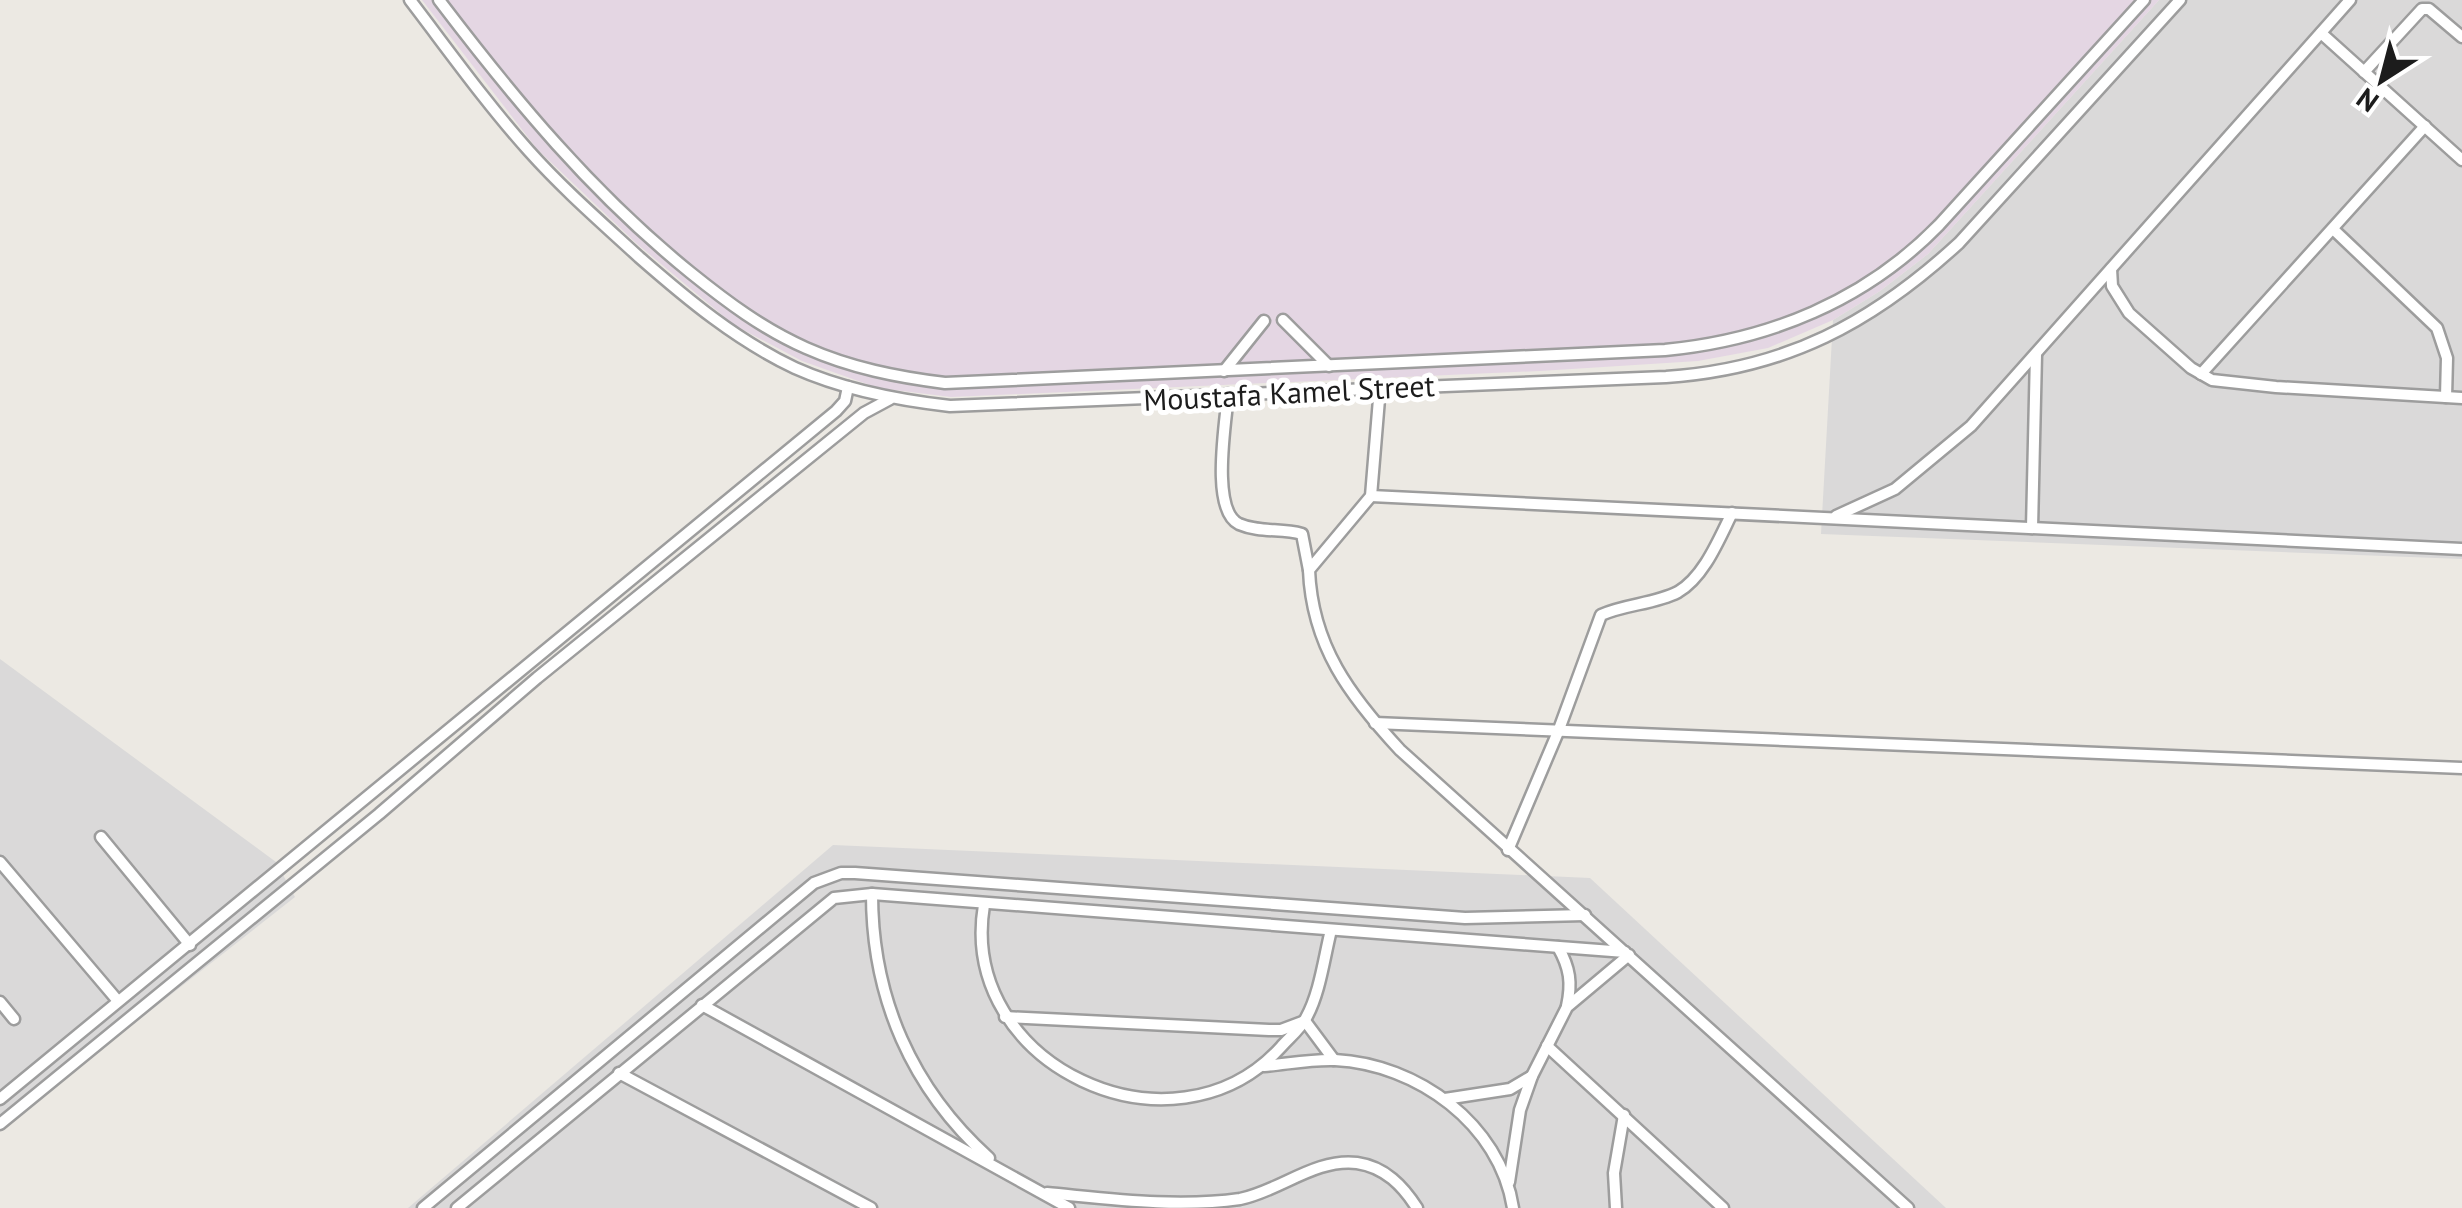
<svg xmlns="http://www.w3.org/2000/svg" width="2462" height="1208" font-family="'PT Sans',sans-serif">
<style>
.residential{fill:#dad9d9}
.industrial{fill:#e4d6e3}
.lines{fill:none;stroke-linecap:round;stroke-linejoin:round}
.minor-casing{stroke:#9d9d9d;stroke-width:15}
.minor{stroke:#fff;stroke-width:10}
.labels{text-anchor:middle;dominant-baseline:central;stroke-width:10;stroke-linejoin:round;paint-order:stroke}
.street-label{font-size:30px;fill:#1c1c1c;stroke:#fff}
</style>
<rect width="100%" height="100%" fill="#ece9e3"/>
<!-- residential -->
<g class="residential">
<path d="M2159,0H2462V559L1821,534L1833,320L1880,291L1928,254Z"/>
<path d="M0,659L276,862L295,897L0,1129Z"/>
<path d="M833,845L1590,878L1946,1208H408Z"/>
</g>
<!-- industrial -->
<path class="industrial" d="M422,0H2159L1928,254L1880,291L1833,320L1768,348L1698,361L1540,371L951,397L878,388L802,361L734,325L637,244L537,149Z"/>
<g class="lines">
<!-- minor casing -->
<g class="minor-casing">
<g id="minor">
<path d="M410,0C449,51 486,103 529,151C563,189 601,222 639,257C687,299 736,340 795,368C844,390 897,400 950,406L1666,377C1786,369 1872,323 1959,243L2180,0"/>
<path d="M439,0C515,100 593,194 691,273C727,302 763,329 806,348C851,368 897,377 945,383L1665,350C1769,340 1865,301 1939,225L2144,0"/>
<path d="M2321,33L2462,160"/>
<path d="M2364,72L2422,9H2429L2462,37"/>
<path d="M2334,230L2437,328L2447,358L2446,397"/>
<path d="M2111,269L2112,286L2129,313L2191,368L2212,380L2276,387L2462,398"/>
<path d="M1283,320L1329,366"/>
<path d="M1224,371L1264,321"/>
<path d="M2201,374L2425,126"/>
<path d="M1380,387L1371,496L1309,570C1312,646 1350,696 1400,750L1908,1208"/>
<path d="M1228,394C1226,421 1210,510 1239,524C1260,533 1281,528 1302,534L1309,570"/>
<path d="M1371,496L2462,549"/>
<path d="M1836,516L1895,489L1971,426L2350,0"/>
<path d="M2032,528L2036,354"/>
<path d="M1375,723L2462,768"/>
<path d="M101,837L190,945"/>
<path d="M1508,850L1558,732L1601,615C1625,604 1655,604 1678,592C1704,577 1719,539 1732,513"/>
<path d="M0,862L118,1001"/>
<path d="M872,894C872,998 912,1089 989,1158"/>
<path d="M984,905C957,1065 1173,1166 1281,1047C1289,1038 1300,1029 1306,1018C1320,993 1324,958 1331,930"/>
<path d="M1558,947C1570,968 1572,983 1567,1006"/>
<path d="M0,1002L14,1019"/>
<path d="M702,1005L1069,1208"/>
<path d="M1005,1017L1269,1030H1281L1305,1021L1334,1060"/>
<path d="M1547,1046L1723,1208"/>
<path d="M1264,1066C1287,1064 1312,1059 1335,1060C1417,1064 1500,1124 1513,1208"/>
<path d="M619,1073L871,1208"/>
<path d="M0,1099L836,411L845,401L848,387"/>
<path d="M1445,1099L1510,1089L1532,1076"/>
<path d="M0,1124L379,814L537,678L864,413L890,399"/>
<path d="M1509,1182L1520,1110L1532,1076L1567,1007L1629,955"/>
<path d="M1047,1193C1111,1199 1176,1208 1240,1199C1280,1191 1315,1158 1357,1163C1385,1167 1403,1186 1417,1208"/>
<path d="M423,1208L814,883L841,873H855L1465,918L1585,915"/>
<path d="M457,1208L834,898L872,894L1625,952"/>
<path d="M1616,1208L1614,1173L1624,1115"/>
</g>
</g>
<!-- minor -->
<use href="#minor" class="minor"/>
</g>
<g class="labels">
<!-- street labels -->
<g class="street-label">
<text transform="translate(1289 392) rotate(-3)">Moustafa Kamel Street</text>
</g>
</g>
<!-- north arrow -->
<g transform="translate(2382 80) rotate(216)" stroke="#ffffff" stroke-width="8" paint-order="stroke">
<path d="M0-8L18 38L0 25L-18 38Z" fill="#1c1c1c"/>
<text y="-15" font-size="28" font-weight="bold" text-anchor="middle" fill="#1c1c1c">N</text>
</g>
</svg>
